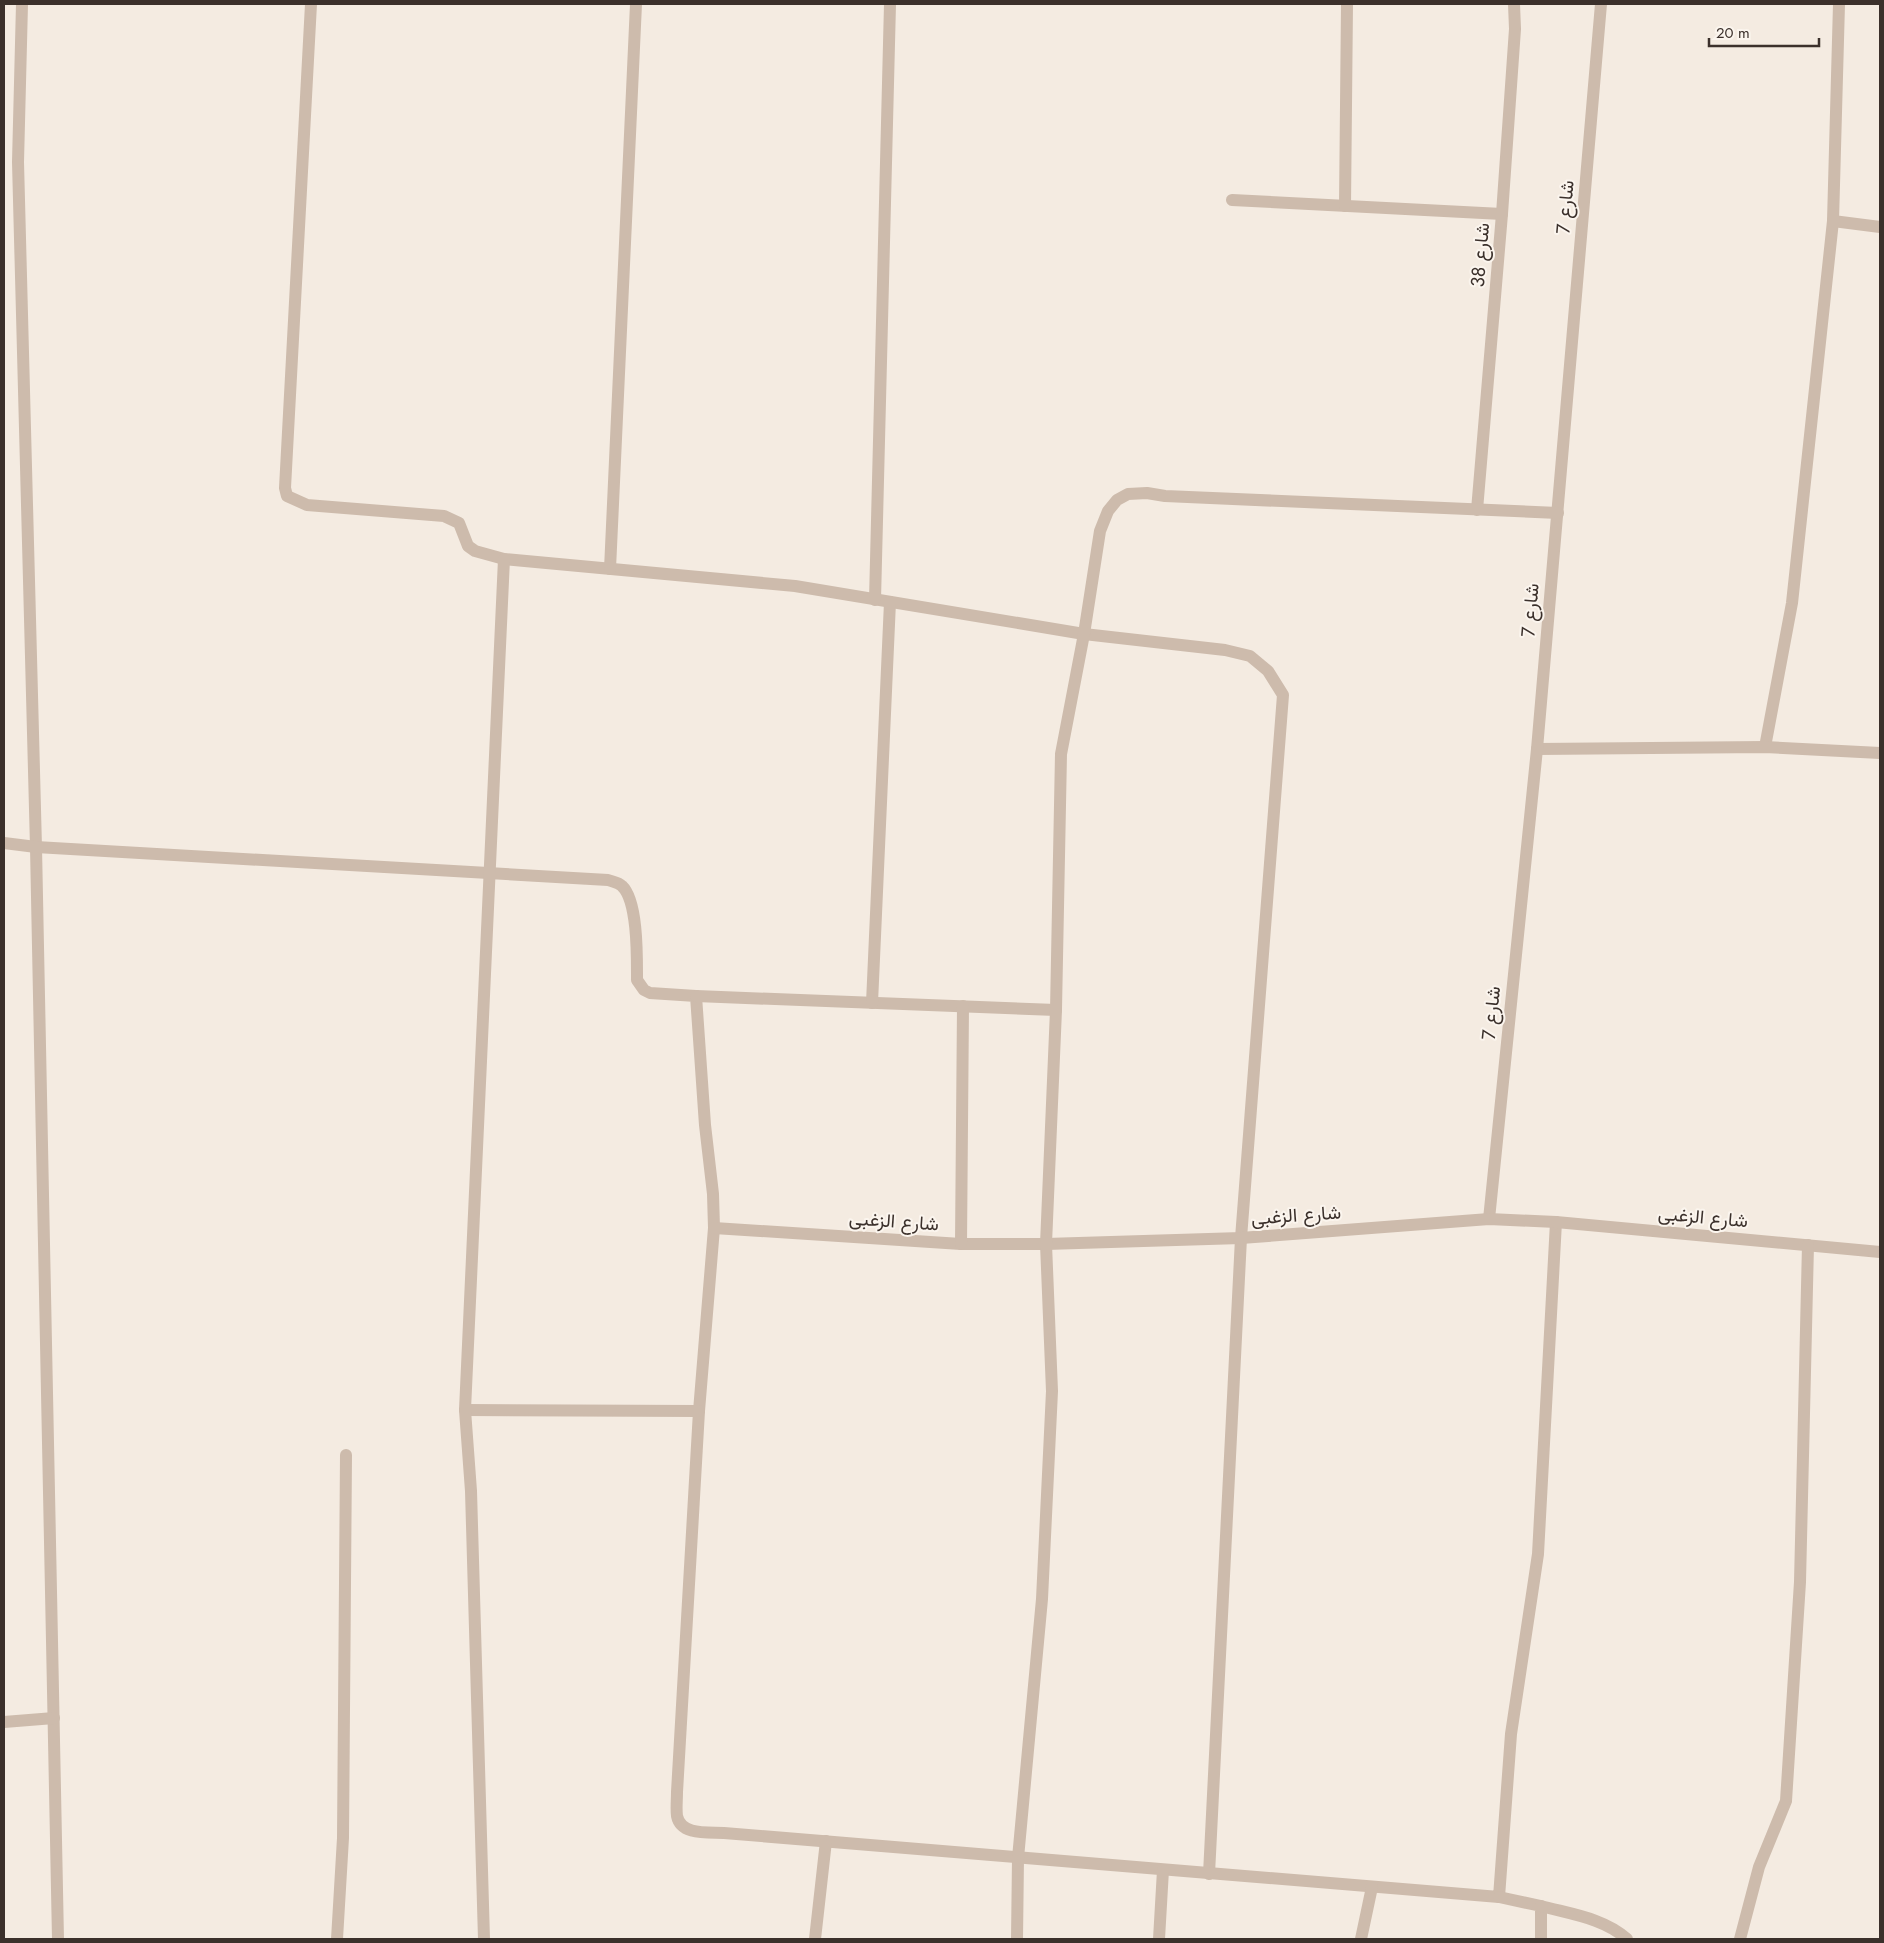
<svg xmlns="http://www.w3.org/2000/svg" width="1884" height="1943" font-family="Jost,Vazirmatn,sans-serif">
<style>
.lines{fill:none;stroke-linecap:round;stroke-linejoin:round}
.minor{stroke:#cdbbac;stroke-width:12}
.labels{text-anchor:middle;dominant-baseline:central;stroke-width:4;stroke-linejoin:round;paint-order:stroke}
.street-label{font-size:19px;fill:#3b302b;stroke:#fbf5ee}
</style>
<rect width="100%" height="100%" fill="#f4ebe1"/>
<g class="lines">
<!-- minor -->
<g class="minor">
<path d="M22,4L18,162L36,847L58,1939"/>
<path d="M311,4L285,488L287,496L307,505L444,516L459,523L468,546L475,551L504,559L795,586L1084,634L1225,650L1250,656L1268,671L1283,695L1241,1238L1209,1874"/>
<path d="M1232,200L1502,214"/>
<path d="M1345,206L1347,4"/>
<path d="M1833,221L1880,227"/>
<path d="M1477,510L1502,214L1515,29L1514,4"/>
<path d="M610,569L636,4"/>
<path d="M875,600L890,4"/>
<path d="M1765,747L1792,603L1833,221L1839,4"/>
<path d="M1537,749L1765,747L1880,753"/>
<path d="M4,843L36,847L608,880C613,882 618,882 622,886C638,901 637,957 637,980L644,990L650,993L696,996L705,1125L713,1194L714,1228L699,1411L677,1792C677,1800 676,1809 677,1816C681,1836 709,1832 724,1833L1499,1897L1511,1734L1538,1554L1556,1222"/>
<path d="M696,996L1056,1010"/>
<path d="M872,1003L890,602"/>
<path d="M1489,1219L1537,749L1601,4"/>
<path d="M714,1228L961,1244H1046L1241,1238L1489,1219L1556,1222L1880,1252"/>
<path d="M961,1244L963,1006"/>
<path d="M465,1410L699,1411"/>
<path d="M4,1722L54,1718"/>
<path d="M1499,1897L1541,1906V1939"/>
<path d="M1541,1906C1570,1914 1604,1918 1627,1939"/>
<path d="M337,1939L343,1838L346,1455"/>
<path d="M484,1939L471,1491L465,1410L504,559"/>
<path d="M815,1939L826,1841"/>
<path d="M1017,1939L1018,1858L1042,1599L1052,1391L1046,1244L1056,1010L1061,754L1084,634L1100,531L1108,511L1117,500L1128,494L1147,493L1165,496L1558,513"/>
<path d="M1159,1939L1163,1870"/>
<path d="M1361,1939L1372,1887"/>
<path d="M1740,1939L1759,1867L1786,1801L1800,1582L1808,1245"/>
</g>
</g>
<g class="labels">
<!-- street labels -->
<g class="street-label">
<text transform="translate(1565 207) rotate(-85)">شارع 7</text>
<text transform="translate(1480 255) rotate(-85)">شارع 38</text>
<text transform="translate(1530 610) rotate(-85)">شارع 7</text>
<text transform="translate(1491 1013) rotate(-84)">شارع 7</text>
<text transform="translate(1296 1215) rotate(-4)">شارع الزغبى</text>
<text transform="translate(1703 1217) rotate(5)">شارع الزغبى</text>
<text transform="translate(894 1221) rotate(4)">شارع الزغبى</text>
</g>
</g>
<!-- border -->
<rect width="1884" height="1943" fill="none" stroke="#3b302b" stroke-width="10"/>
<!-- scale -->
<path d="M1709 38v8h110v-8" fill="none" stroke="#3b302b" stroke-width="2.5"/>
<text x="1716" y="38" font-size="15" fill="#3b302b" stroke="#fbf5ee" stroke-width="4" paint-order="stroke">20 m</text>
</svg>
